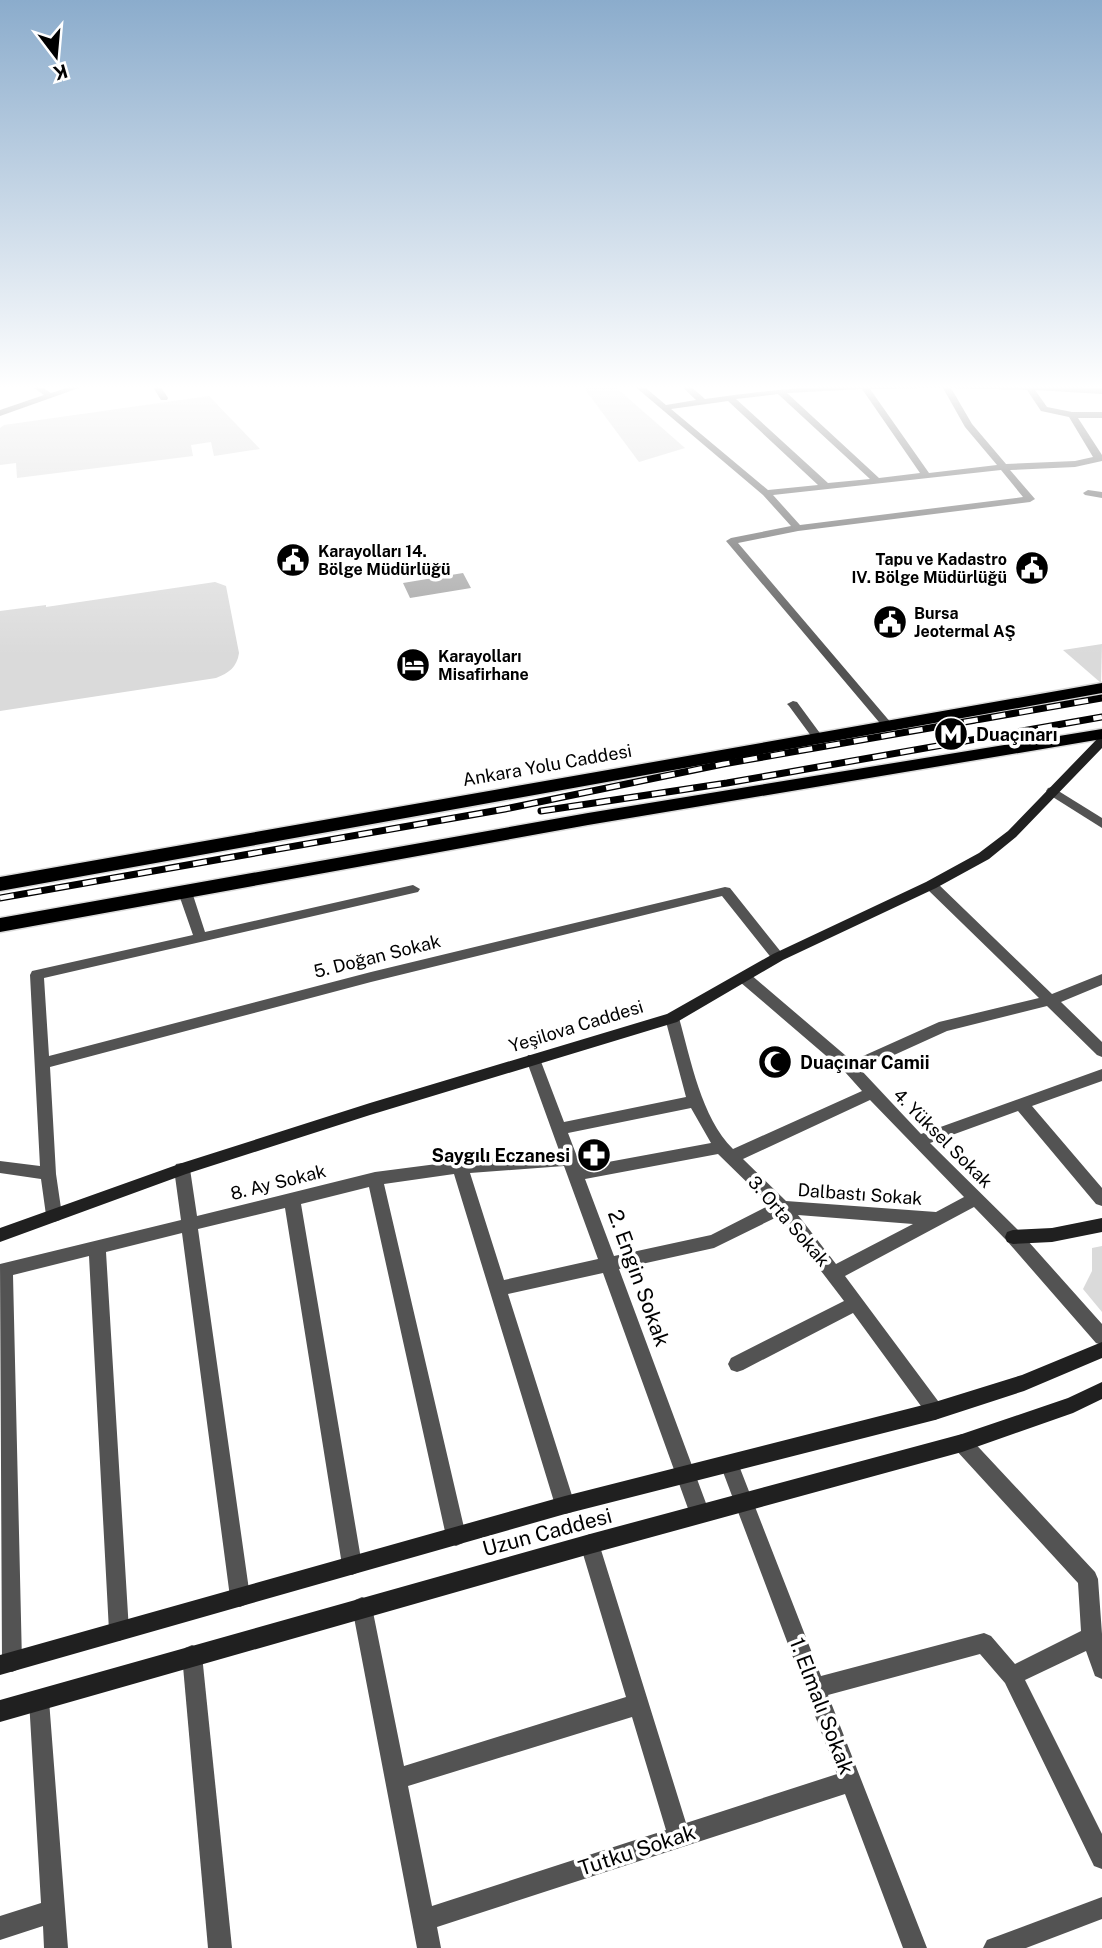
<svg xmlns="http://www.w3.org/2000/svg" width="1102" height="1948" font-family="'Public Sans',sans-serif">
<style>
.green{fill:#dadada}
.water{fill:#a1a1a1}
.lines{fill:none;stroke-linecap:round;stroke-linejoin:round}
.highway-casing{stroke:#dbdbdb;stroke-width:3}
.street{fill:#535353;fill-rule:evenodd}
.secondary{fill:#202020;fill-rule:evenodd}
.highway{fill:#000;fill-rule:evenodd}
.rail-casing{stroke:#000;stroke-width:7}
.rail{stroke:#fff;stroke-width:4.5;stroke-dasharray:14;stroke-linecap:butt}
.labels{text-anchor:middle;dominant-baseline:central;stroke-width:7;stroke-linejoin:round;paint-order:stroke}
.far-poi-label{font-size:16px;font-weight:bold;fill:#000;stroke:#fff;text-anchor:start}
.poi-label{font-size:18px;font-weight:bold;fill:#000;stroke:#fff;text-anchor:start}
.street-label{font-size:18px;fill:#000;stroke:#fff}
.near-street-label{font-size:21px;fill:#000;stroke:#fff}
</style>
<rect width="100%" height="100%" fill="#fff"/>
<!-- green -->
<g class="green">
<path d="M581,384H612L685,448L639,462Z"/>
<path d="M209,396L260,449L214,456L211,442L191,445L193,456L17,478L16,463L0,465V428L4,425Z"/>
<path d="M215,582L226,586L239,653C237,667 229,673 216,678L0,711V611L46,605V607Z"/>
<path d="M1102,644L1101,683L1063,650Z"/>
<path d="M1102,1246V1312L1083,1289L1092,1271V1248Z"/>
</g>
<!-- water -->
<path class="water" d="M463,573L471,588L410,598L403,583Z"/>
<g class="lines">
<!-- highway casing -->
<g class="highway-casing">
<g id="highway">
<path d="M1102,683V693L0,891V877Z"/>
<path d="M1102,729V739L588,825L0,932V918L588,813Z"/>
</g>
</g>
<!-- street -->
<g class="street">
<path d="M28,384H37L51,393L79,384H90L0,416V410L44,395Z"/>
<path d="M151,384H159L168,398L167,400H161Z"/>
<path d="M632,384H641L666,405L696,400L679,384H688L705,399C837,379 971,381 1102,388V394L1035,390L1047,407L1072,412H1102V418H1078L1102,455V461L1075,467L1010,470L1035,499L1030,502L798,531L738,543L892,724V728H884L726,541L731,538L791,526L763,495ZM925,388H943L965,427L997,465L929,473L870,389ZM951,388L1027,390L1041,411L1069,417L1093,457L1075,461L1006,464L972,424ZM862,389L920,473L879,478L787,393ZM778,394L870,479L828,483L736,399ZM728,401L818,485L768,490L671,409ZM1001,470L1023,497L800,525L773,495Z"/>
<path d="M1088,490L1102,492V498L1085,495L1083,493Z"/>
<path d="M793,701L797,702L822,736V740H814L789,706L787,704Z"/>
<path d="M1052,787L1102,818V828L1048,794L1046,791L1048,788Z"/>
<path d="M931,881L936,882L1052,994L1102,974V985L1061,1002L1102,1042V1057L1097,1055L1047,1006L947,1031L861,1070L921,1134L1102,1069V1081L1032,1106L1102,1188V1206L1096,1204L1018,1111L930,1143L1019,1231L1102,1324V1345L1096,1343L1007,1241L974,1207L845,1276L941,1405L944,1411L941,1417L935,1420L929,1417L853,1313L743,1370L737,1372L731,1370L728,1364L731,1358L844,1301L779,1216L714,1248L619,1269L710,1514L707,1521L700,1523L693,1521L690,1514L603,1273L508,1294L575,1505L572,1512L565,1514L558,1512L555,1505L454,1174L384,1184L466,1536L463,1543L456,1546L449,1543L446,1536L369,1187L301,1204L362,1565L359,1572L352,1575L345,1572L342,1565L285,1208L198,1229L250,1597L247,1604L240,1607L233,1604L230,1597L182,1233L106,1252L129,1631L126,1638L119,1641L112,1638L109,1631L89,1256L13,1275L22,1662L19,1669L12,1672L5,1669L2,1662L0,1264L181,1220L174,1169L176,1164L182,1163L188,1164L190,1169L197,1216L375,1172L460,1161L560,1153L526,1059L528,1055H538L540,1059L564,1122L686,1097L665,1018L667,1014H677L679,1018C691,1060 701,1117 733,1149L862,1091L845,1072L740,982L738,978L740,974H750L852,1061L939,1022L1039,998L926,888L924,885ZM870,1100L964,1197L936,1212L786,1201L743,1159ZM691,1108L711,1143L581,1167L568,1133ZM718,1154L770,1205L711,1235L614,1256L585,1179ZM564,1166L598,1259L504,1280L470,1173ZM798,1215L913,1224L836,1264Z"/>
<path d="M413,885L420,889L418,892L44,978L49,1056L371,972L725,887L730,888L785,957L778,962L773,960L722,896L371,982L50,1067L56,1174L62,1215L60,1220L54,1222L48,1220L46,1215L41,1179L0,1173V1161L40,1166L30,975L32,971L193,935L178,892L185,888L192,892L205,932Z"/>
<path d="M962,1434L969,1437L1095,1572L1098,1579L1102,1634V1679L1095,1676L1086,1651L1025,1680L1102,1834V1869L1094,1866L1005,1683L980,1654L828,1695L927,1948H903L845,1794L437,1927L441,1948H417L352,1607L355,1600L362,1597L369,1600L372,1607L404,1766L626,1697L580,1544L583,1537L590,1534L597,1537L686,1823L837,1774L720,1464L722,1458L729,1455L736,1458L821,1676L984,1633L991,1636L1015,1664L1081,1631L1078,1583L955,1449L953,1443L955,1437ZM632,1717L666,1830L432,1906L408,1786Z"/>
<path d="M192,1645L199,1648L202,1655L232,1948H208L182,1655L185,1648Z"/>
<path d="M39,1690L46,1693L49,1700L68,1948H44L43,1926L0,1940V1916L41,1903L29,1700L32,1693Z"/>
<path d="M1102,1897V1919L1026,1948H983L987,1940Z"/>
</g>
<!-- secondary -->
<g class="secondary">
<path d="M1102,737V748L1016,837L989,859L936,888L783,960L677,1022L370,1115L186,1174L0,1242V1228L182,1163L370,1103L667,1014L773,954L926,882L979,853L1008,831L1098,738Z"/>
<path d="M1102,1218V1232L1052,1242L1013,1244L1007,1242L1005,1237L1007,1232L1013,1230L1052,1228Z"/>
<path d="M1102,1342V1358L1024,1391L935,1420L565,1514L0,1675V1655L565,1496L935,1402L1022,1375Z"/>
<path d="M1102,1382V1399L1073,1413L962,1452L590,1554L0,1722V1700L590,1534L962,1434L1068,1398Z"/>
</g>
<!-- highway -->
<use href="#highway" class="highway"/>
<!-- rail casing -->
<g class="rail-casing">
<g id="rail">
<path d="M541,811L727,783L1102,717"/>
<path d="M0,898L505,809L723,764L1102,698"/>
</g>
</g>
<!-- rail -->
<use href="#rail" class="rail"/>
</g>
<!-- sky -->
<linearGradient id="sky" x2="0" y2="1"><stop stop-color="#8baccc"/><stop offset="0.59" stop-color="#fff"/><stop offset="1" stop-color="#fff" stop-opacity="0"/></linearGradient>
<rect width="1102" height="656" fill="url(#sky)"/>
<!-- icons -->
<defs>
<g id="civic-disc" transform="scale(1.75)"><circle r="9.5" fill="#000" stroke="#fff"/><path d="M-.6-6.5H3V-4.5H.6V-3L4-1V1h2V6H-6V1h2V-1L-.6-3ZM-1.2 2.5V6h2.4V2.5Z" fill="#fff"/></g>
<g id="hotel-disc" transform="scale(1.75)"><circle r="9.5" fill="#000" stroke="#fff"/><path d="M-6-4.5h1.5V1H6V5H4.5V3h-9V5H-6ZM-4 0a1.8 1.8 0 1 1 3.6 0ZM.5 0V-2.5h3Q6-2.5 6 0Z" fill="#fff"/></g>
<g id="metro-disc" transform="scale(1.75)"><circle r="9.5" fill="#000" stroke="#fff"/><path d="M-5.5 5V-5H-3L0 0L3-5H5.5V5H3V-.5L0 4L-3-.5V5Z" fill="#fff"/></g>
<g id="mosque-disc" transform="scale(1.75)"><circle r="9.5" fill="#000" stroke="#fff"/><path d="M3.5-4.9A6 6 0 1 0 3.5 4.9A5 5 0 1 1 3.5-4.9Z" fill="#fff"/></g>
<g id="pharmacy-disc" transform="scale(1.75)"><circle r="9.5" fill="#000" stroke="#fff"/><path d="M-2-6h4v4h4v4h-4v4h-4v-4h-4v-4h4Z" fill="#fff"/></g>
</defs>
<g fill-rule="evenodd">
<use href="#civic-disc" x="293" y="560"/>
<use href="#civic-disc" x="1032" y="568"/>
<use href="#civic-disc" x="890" y="622"/>
<use href="#hotel-disc" x="413" y="665"/>
<use href="#metro-disc" x="951" y="734"/>
<use href="#mosque-disc" x="775" y="1062"/>
<use href="#pharmacy-disc" x="594" y="1155"/>
</g>
<g class="labels">
<!-- far-poi labels -->
<g class="far-poi-label">
<text x="318" y="551">Karayolları 14.<tspan x="318" dy="18">Bölge Müdürlüğü</tspan></text>
<text x="1007" y="559" text-anchor="end">Tapu ve Kadastro<tspan x="1007" dy="18">IV. Bölge Müdürlüğü</tspan></text>
<text x="914" y="613">Bursa<tspan x="914" dy="18">Jeotermal AŞ</tspan></text>
<text x="438" y="656">Karayolları<tspan x="438" dy="18">Misafirhane</tspan></text>
</g>
<!-- poi labels -->
<g class="poi-label">
<text x="976" y="734">Duaçınarı</text>
<text x="800" y="1062">Duaçınar Camii</text>
<text x="570" y="1155" text-anchor="end">Saygılı Eczanesi</text>
</g>
<!-- street labels -->
<g class="street-label">
<text transform="translate(547 765) rotate(-10)">Ankara Yolu Caddesi</text>
<text transform="translate(377 956) rotate(-14)">5. Doğan Sokak</text>
<text transform="translate(576 1026) rotate(-17)">Yeşilova Caddesi</text>
<text transform="translate(943 1138) rotate(45)">4. Yüksel Sokak</text>
<text transform="translate(278 1182) rotate(-14)">8. Ay Sokak</text>
<text transform="translate(860 1194) rotate(4)">Dalbastı Sokak</text>
<text transform="translate(789 1221) rotate(49)">3. Orta Sokak</text>
</g>
<!-- near-street labels -->
<g class="near-street-label">
<text transform="translate(639 1278) rotate(70)">2. Engin Sokak</text>
<text transform="translate(547 1532) rotate(-15)">Uzun Caddesi</text>
<text transform="translate(822 1706) rotate(69)">1. Elmalı Sokak</text>
<text transform="translate(637 1850) rotate(-18)">Tutku Sokak</text>
</g>
</g>
<!-- north arrow -->
<g transform="translate(56 56) rotate(164)" stroke="#ffffff" stroke-width="5" paint-order="stroke">
<path d="M0-5L12 26L0 18L-12 26Z" fill="#000000"/>
<text y="-10" font-size="19" font-weight="bold" text-anchor="middle" fill="#000000">K</text>
</g>
</svg>
